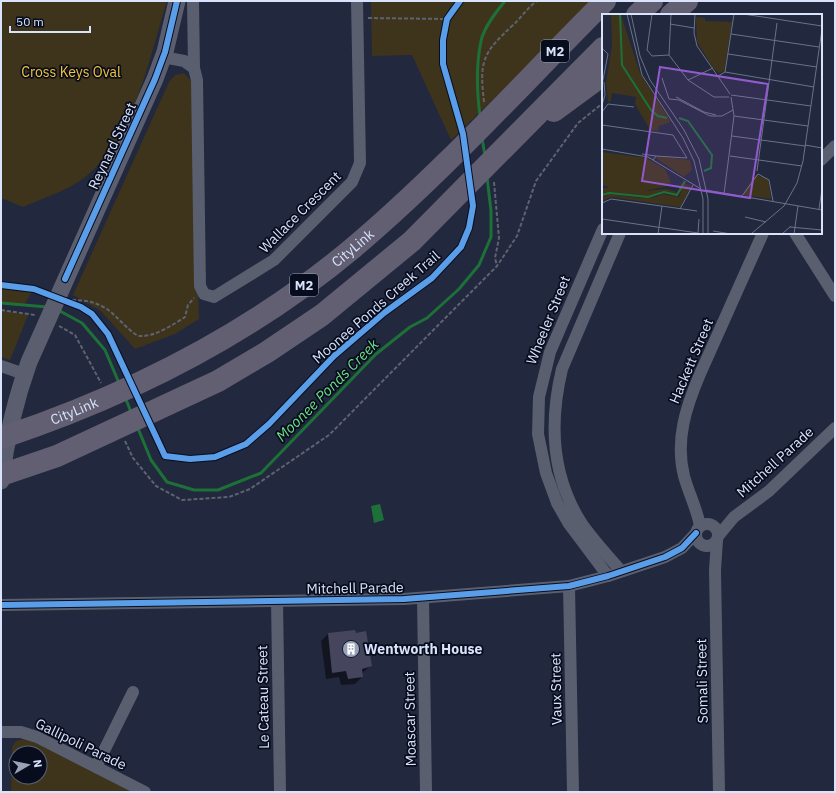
<svg xmlns="http://www.w3.org/2000/svg" width="836" height="793" font-family="'IBM Plex Sans',sans-serif">
<style>
.green{fill:#3e341b;fill-rule:evenodd}
.water{fill:#1d7038}
.shadow{fill:#0007}
.lines{fill:none;stroke-linecap:round;stroke-linejoin:round}
.stream{stroke:#1d7038;stroke-width:3}
.building{fill:#45455e}
.path{stroke:#5e6271;stroke-width:2;stroke-dasharray:4 2;stroke-linecap:butt}
.street{stroke:#595f6f;stroke-width:12}
.secondary{stroke:#5b5e6f;stroke-width:17}
.highway{stroke:#625f73;stroke-width:22}
.cycleway-casing{stroke:#080d1e;stroke-width:8}
.cycleway{stroke:#5a9eea;stroke-width:6}
.labels{text-anchor:middle;dominant-baseline:central;stroke-width:3.5;stroke-linejoin:round;paint-order:stroke}
.shield{fill:#080d1e;stroke:#9aa3b9;stroke-width:1}
.shield-label{font-size:13px;font-weight:bold;fill:#d9e3fc}
.park-label{font-size:14px;fill:#f6c534;stroke:#080d1e}
.street-label{font-size:14px;fill:#d9e3fc;stroke:#080d1e}
.poi-label{font-size:14px;font-weight:bold;fill:#d9e3fc;stroke:#080d1e;text-anchor:start}
.water-label{font-size:15px;font-style:italic;fill:#6fdd86;stroke:#080d1e}
.inset-river{fill:none;stroke:#1d7038;stroke-width:2}
.inset-road{fill:none;stroke:#6b7389;stroke-width:1}
.view{fill:#925ace;fill-opacity:0.15;stroke:#925ace;stroke-width:2}
.inset-edge{fill:none;stroke:#d9e3fc;stroke-width:2}
</style>
<rect width="100%" height="100%" fill="#22283d"/>
<!-- green -->
<g class="green">
<path d="M1,1H167C149,59 134,139 84,178C67,191 43,198 23,207L1,198Z"/>
<path d="M371,1H595L451,140L412,55L372,56Z"/>
<path d="M184,73L192,82L199,319L175,334L135,349L101,311L73,295L169,82L175,75Z"/>
<path d="M1,285L34,289L24,305L1,303Z"/>
<path d="M1,310L28,315L10,360L1,357Z"/>
<path d="M24,739L34,742L133,792H11L12,747L16,741ZM16,753H40V777H16Z"/>
</g>
<!-- water -->
<path class="water" d="M380,504L384,520L374,523L371,506Z"/>
<!-- shadow -->
<path class="shadow" d="M328,634L370,666L361,674L362,677L355,684L341,685L339,677L326,679L321,641Z"/>
<g class="lines">
<!-- stream -->
<g class="stream">
<path d="M480,116C477,93 476,65 481,41C484,27 496,12 505,1"/>
<path d="M482,138L485,156"/>
<path d="M1,303L47,307"/>
<path d="M58,310L82,323L105,350L119,383"/>
<path d="M125,397L131,412"/>
<path d="M137,426L151,460L167,482L194,490H218L261,473L376,354L410,327L427,318L459,289L479,265L491,237V211L487,177"/>
</g>
</g>
<!-- building -->
<path class="building" d="M355,630L356,633L366,631L372,666L362,669L363,677L348,679L346,671L332,673L328,633Z"/>
<g class="lines">
<!-- path -->
<g class="path">
<path d="M368,18L447,19"/>
<path d="M484,102C479,60 483,53 513,25C522,17 527,8 537,1"/>
<path d="M494,182L499,238L495,258L497,266"/>
<path d="M72,300C85,300 96,302 107,309C116,315 133,336 140,336C155,337 174,324 185,317L188,305L194,298"/>
<path d="M1,310L35,315"/>
<path d="M59,326L75,335L101,383"/>
<path d="M125,441L133,458L156,486L182,500L229,497L250,489L329,435L497,266L517,236L536,181L578,123L603,103"/>
</g>
<!-- street -->
<g class="street">
<path d="M193,1L194,68"/>
<path d="M163,57L184,61L194,68L197,80L200,286L204,294L214,297L274,260L352,182L360,163L357,1"/>
<path d="M821,160L835,146"/>
<path d="M603,229L550,352L539,397L538,434L546,473L557,503L569,524L608,576"/>
<path d="M620,233L562,369C549,423 551,476 582,524C594,541 608,556 621,571"/>
<path d="M795,233L835,296"/>
<path d="M1,366L24,374"/>
<circle cx="707" cy="535" r="11"/>
<path d="M700,526C697,509 689,494 684,476C675,440 686,407 700,374L763,233"/>
<path d="M719,535L734,517L769,491L835,428"/>
<path d="M717,540L715,570L719,792"/>
<path d="M569,586L573,792"/>
<path d="M423,598L426,792"/>
<path d="M277,601L280,792"/>
<path d="M1,605L404,599L569,586L608,576L665,557L682,548L696,533"/>
<path d="M1,732H21L37,737L145,792"/>
<path d="M96,767L133,692"/>
</g>
<!-- secondary -->
<path class="secondary" d="M1,481C6,439 15,401 29,362L155,79L165,52L177,1"/>
<!-- highway -->
<g class="highway">
<path d="M637,15L652,1"/>
<path d="M671,15L687,1"/>
<path d="M554,111L603,75"/>
<path id="s1" d="M1,438C127,396 250,334 353,248C443,172 522,84 605,1"/>
<path d="M1,475L57,456L218,381L267,352L322,315L412,241L603,48"/>
</g>
<!-- cycleway casing -->
<g class="cycleway-casing">
<g id="cycleway">
<path d="M65,279L155,79L165,52L177,1"/>
<path d="M1,285L34,289L81,307L92,314L108,334L165,456L190,459L215,457L246,444L269,424L334,356L384,313L432,278L461,247L469,228L473,206L463,134L443,64V40L447,19L460,1"/>
<path d="M1,605L404,599L569,586L608,576L665,557L682,548L696,533"/>
</g>
</g>
<!-- cycleway -->
<use href="#cycleway" class="cycleway"/>
</g>
<!-- icons -->
<defs>
<g id="building-disc" transform="scale(0.9)"><circle r="9.5" fill="#99a2b9" stroke="#080d1e"/><path d="M-4-6H4V6H1V3H-1V6H-4ZM-2.5-4.3h1.7v1.8h-1.7ZM.8-4.3h1.7v1.8H.8ZM-2.5-1h1.7V.8h-1.7ZM.8-1h1.7V.8H.8Z" fill="#fff"/></g>
</defs>
<g fill-rule="evenodd">
<use href="#building-disc" x="351" y="649"/>
</g>
<g class="labels">
<!-- shield labels -->
<g class="shield">
<rect x="541" y="40" width="28" height="22" rx="3"/>
<rect x="290" y="274" width="28" height="22" rx="3"/>
</g>
<g class="shield-label">
<text x="555" y="51">M2</text>
<text x="304" y="285">M2</text>
</g>
<!-- park labels -->
<g class="park-label">
<text x="71" y="72">Cross Keys Oval</text>
</g>
<!-- street labels -->
<g class="street-label">
<text transform="translate(112 146) rotate(-65)">Reynard Street</text>
<text transform="translate(300 212) rotate(-45)">Wallace Crescent</text>
<text stroke="none"><textPath href="#s1" startOffset="402">CityLink</textPath></text>
<text transform="translate(376 307) rotate(-41)">Moonee Ponds Creek Trail</text>
<text transform="translate(548 320) rotate(-68)">Wheeler Street</text>
<text transform="translate(691 361) rotate(-67)">Hackett Street</text>
<text stroke="none"><textPath href="#s1" startOffset="78">CityLink</textPath></text>
<text transform="translate(775 462) rotate(-42)">Mitchell Parade</text>
<text transform="translate(355 588) rotate(-1)">Mitchell Parade</text>
<text transform="translate(702 681) rotate(-91)">Somali Street</text>
<text transform="translate(556 689) rotate(-91)">Vaux Street</text>
<text transform="translate(263 697) rotate(-91)">Le Cateau Street</text>
<text transform="translate(410 719) rotate(-91)">Moascar Street</text>
<text transform="translate(81 744) rotate(26)">Gallipoli Parade</text>
</g>
<!-- poi labels -->
<g class="poi-label">
<text x="364" y="649">Wentworth House</text>
</g>
<!-- water labels -->
<g class="water-label">
<text transform="translate(327 390) rotate(-45)">Moonee Ponds Creek</text>
</g>
</g>
<!-- overview -->
<g transform="translate(602 14)">
<rect width="220" height="220" fill="#22283d"/>
<path d="M9,0L19,1L38,59L69,108L57,112L56,117L46,116L47,114L33,90L34,83L10,79L9,87L6,88L4,69L10,32ZM94,3L103,4V7L130,8L122,57L117,59L112,55L95,28ZM0,138L44,144L63,155L69,168L66,172L42,177L65,175L75,178L80,168L81,175L75,181L62,178L46,183L7,179L0,181V175L7,173L0,171ZM55,142L88,146L90,156L82,163L55,145ZM154,161L166,165L169,185L142,181V178ZM83,169L89,173L78,193L9,183L0,187V183L7,180L37,184L54,183L61,180L77,183Z" fill="#3e341b"/>
<path class="inset-river" d="M18,0L20,51L49,96L56,102L65,104M77,104L86,107L110,141L109,154L102,157M0,181L7,179L46,183L62,178L75,181L83,167"/>
<path class="inset-road" d="M25,0L40,61L81,124L92,147L101,185V220M29,0L38,42L48,66L82,116L97,145L106,185V220M50,0L45,36L50,42L67,41M69,0L67,41L86,66L112,83H127M93,0L92,19L95,32L128,80M141,0L220,12M68,10L92,14M129,20L217,33M0,34L6,40L0,71M126,40L215,53M123,58L132,0M116,62L123,58L212,73M60,64L67,85L77,86L108,102H120L131,96M86,66L111,54M129,81L209,92M74,83L102,98L114,101M0,91L3,81L2,68M0,98L6,90L32,93M132,102L206,112M0,111L71,121L85,144L54,142L51,146M130,122L203,132M203,131L220,134M0,135L46,143L99,175M40,140L54,142M128,142L200,152M155,157L175,9M104,176L220,196M122,180L132,102L129,83M140,182L156,160L167,166L171,187M0,189L9,185L95,197M78,195L91,171M217,195L220,175M143,203L164,208M0,205L96,219M188,213L220,216M111,217L129,220M96,219L97,205M56,220L60,192M149,220L182,192L195,169L201,147L220,15M180,220L189,212M192,220L196,192"/>
<path class="view" d="M58,53L166,70L148,184L40,167Z"/>
<rect width="220" height="220" class="inset-edge"/>
</g>
<!-- border -->
<rect width="836" height="793" fill="none" stroke="#d9e3fc" stroke-width="4"/>
<!-- north arrow -->
<g transform="translate(28 765) rotate(81)"><circle r="19" fill="#080d1e" stroke="#5c6377"/>
<path d="M0-3L7 15L0 10L-7 15Z" fill="#99a2b9"/>
<text y="-6" font-size="11" font-weight="bold" text-anchor="middle" fill="#d9e3fc">N</text>
</g>
<!-- scale -->
<path d="M10 26v6h80v-6" fill="none" stroke="#d9e3fc" stroke-width="2"/>
<text x="16" y="26" font-size="12" fill="#d9e3fc" stroke="#080d1e" stroke-width="3" paint-order="stroke">50 m</text>
</svg>
